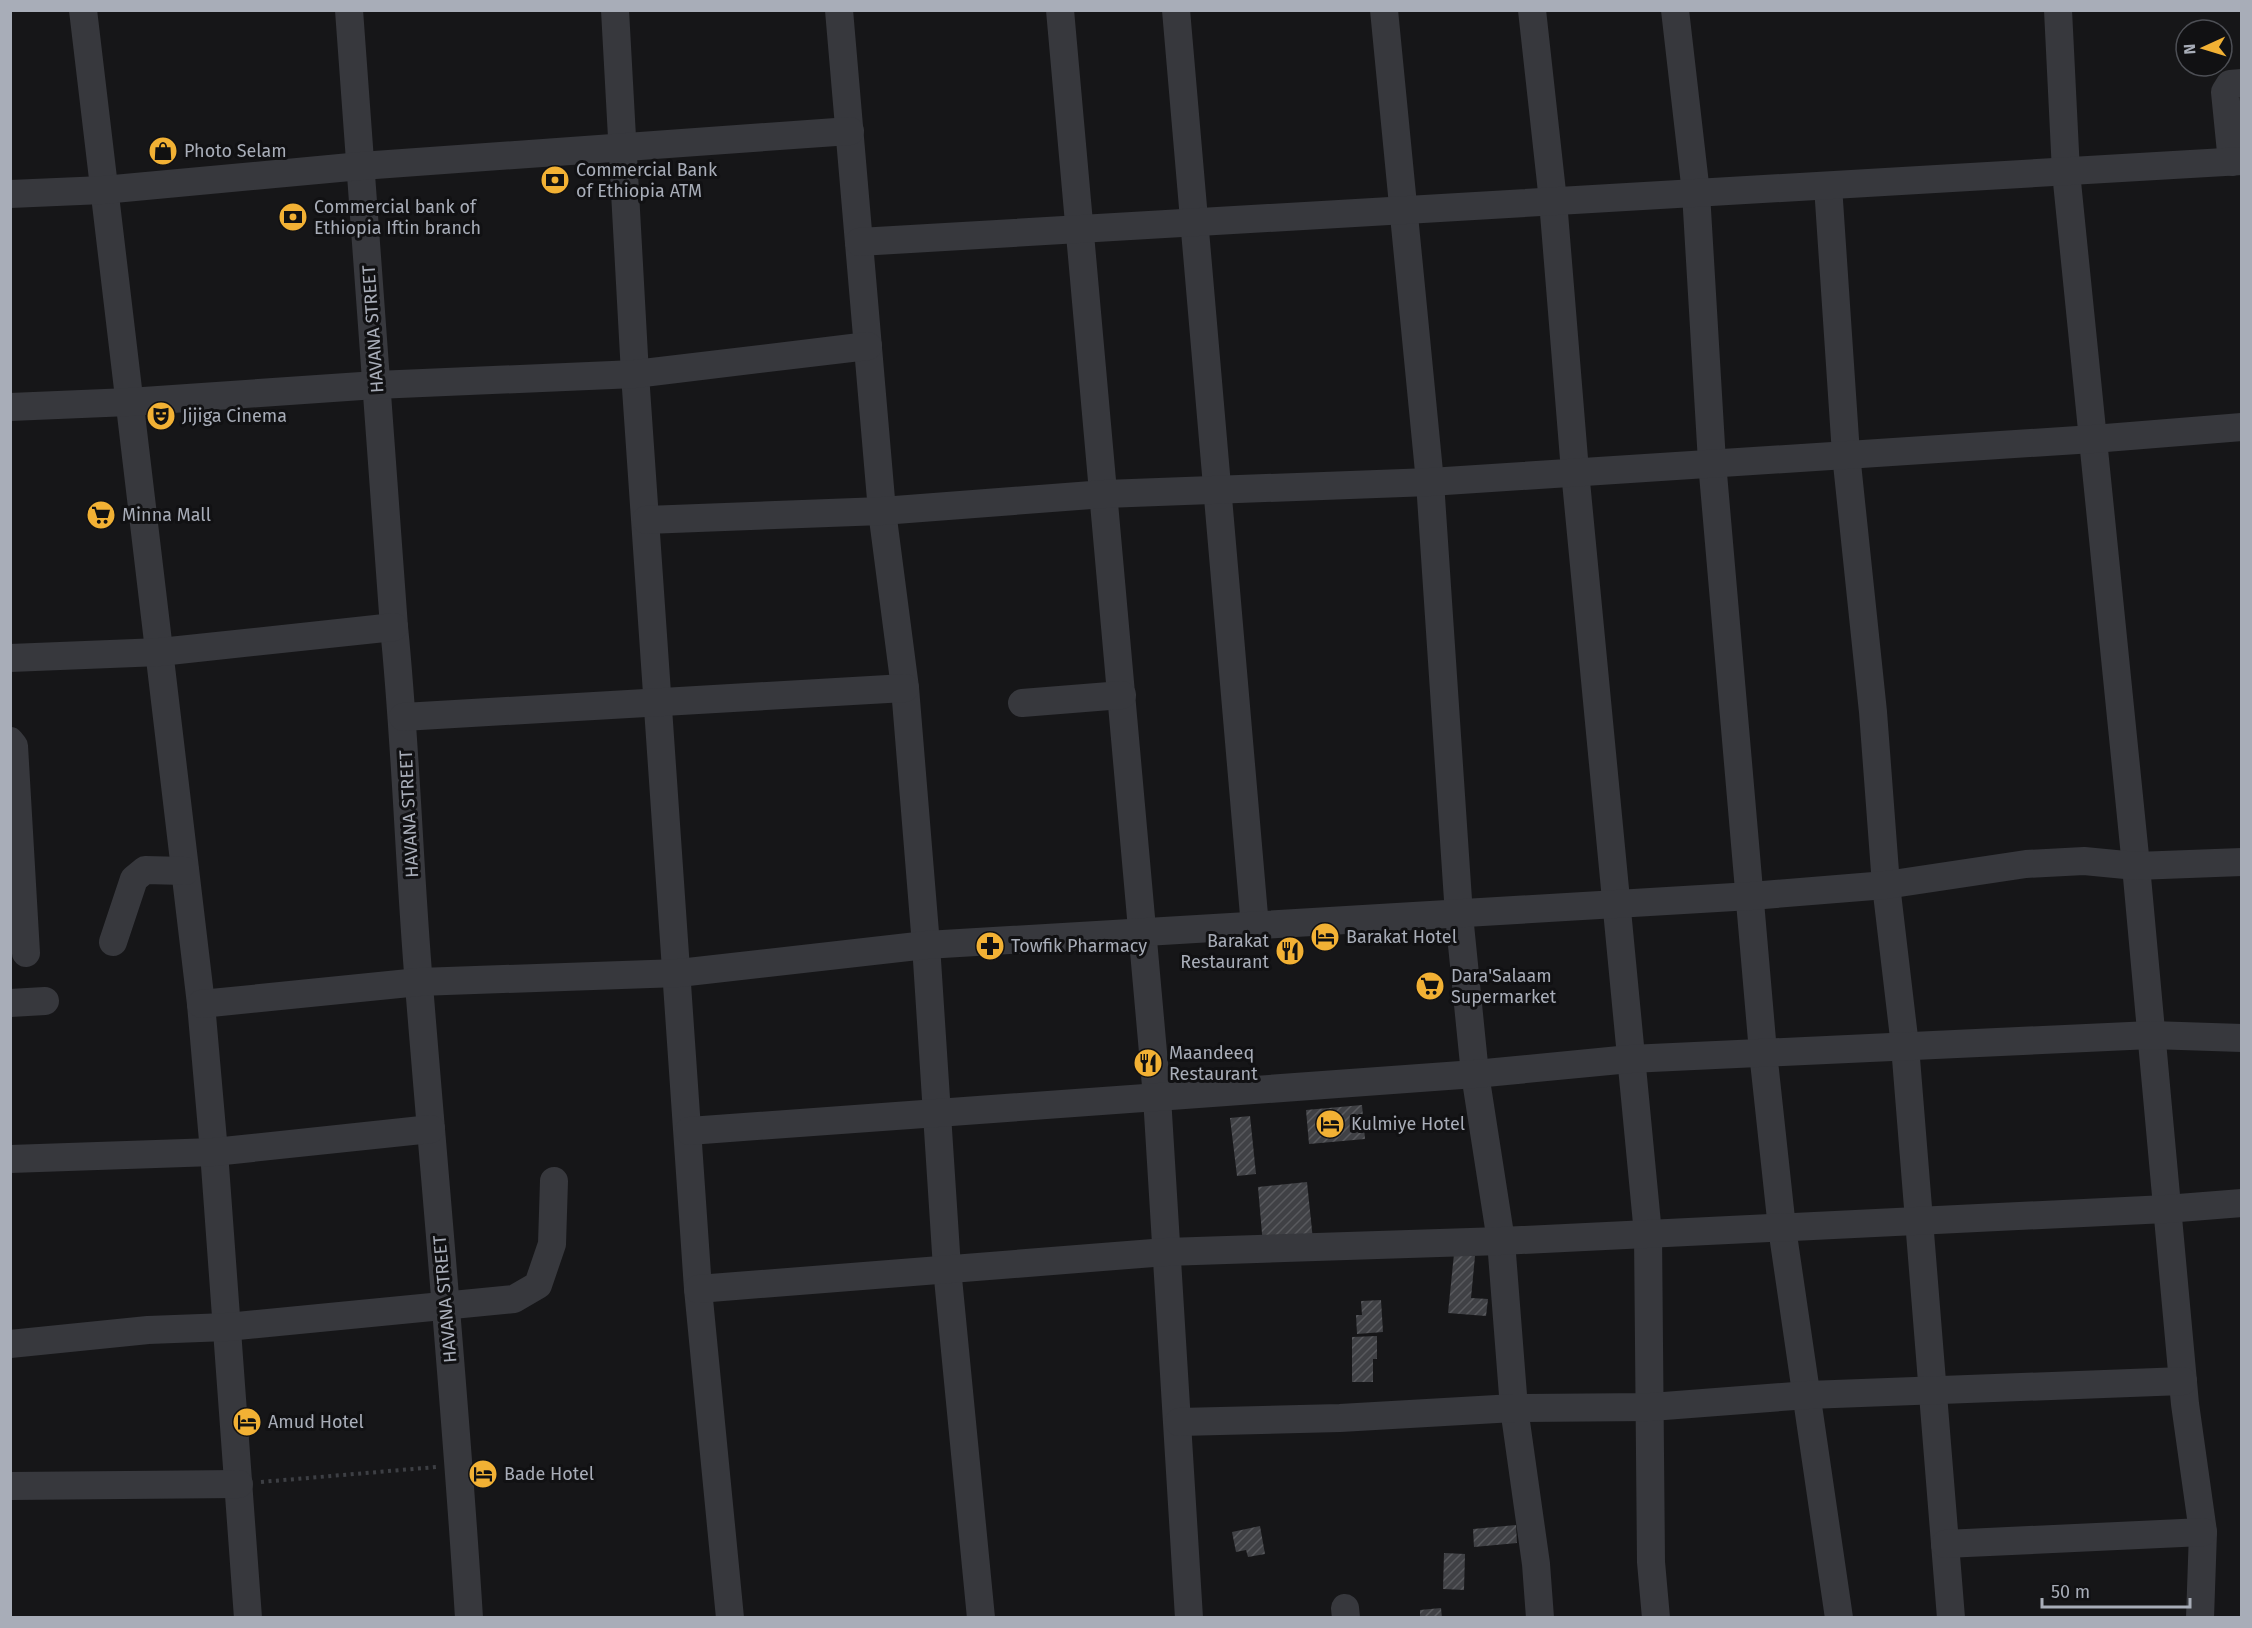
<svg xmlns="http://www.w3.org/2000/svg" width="2252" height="1628" font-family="'Fira Sans',sans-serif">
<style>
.building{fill:url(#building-hatch)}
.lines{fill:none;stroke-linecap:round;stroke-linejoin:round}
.path{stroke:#3d3f44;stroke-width:4;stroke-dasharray:3 4.5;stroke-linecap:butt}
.minor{stroke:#37383d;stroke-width:28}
.labels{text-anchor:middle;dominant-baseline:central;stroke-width:6;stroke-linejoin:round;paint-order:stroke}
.poi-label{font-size:18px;fill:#a8adb8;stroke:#111113;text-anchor:start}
.street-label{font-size:18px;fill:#a8adb8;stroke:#111113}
</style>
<defs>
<pattern id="building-hatch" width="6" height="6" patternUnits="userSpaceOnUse" patternTransform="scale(1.5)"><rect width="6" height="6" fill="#404145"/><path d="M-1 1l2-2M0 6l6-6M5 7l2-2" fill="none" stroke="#595a5e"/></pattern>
</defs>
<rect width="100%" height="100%" fill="#161618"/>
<!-- building -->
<g class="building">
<path d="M1362,1105L1365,1139L1309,1144L1306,1110Z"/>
<path d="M1250,1116L1256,1174L1237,1176L1230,1118Z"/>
<path d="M1307,1182L1313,1240L1263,1245L1258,1187Z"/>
<path d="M1454,1254L1475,1256L1471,1298L1488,1299L1486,1316L1448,1313Z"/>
<path d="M1381,1300L1383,1332L1357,1334L1356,1315H1362L1361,1301Z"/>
<path d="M1377,1336V1359H1373V1382H1352V1337Z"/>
<path d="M1516,1525L1517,1543L1474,1547L1473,1529Z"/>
<path d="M1260,1526L1265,1554L1248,1557L1246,1550L1236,1552L1232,1532Z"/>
<path d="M1444,1553L1465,1554L1464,1590L1443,1589Z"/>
<path d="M1441,1608L1442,1618H1420V1610Z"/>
</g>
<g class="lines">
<!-- path -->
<path class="path" d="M261,1482L436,1467"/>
<!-- minor -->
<g class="minor">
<path d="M83,10L201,1004L214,1152L248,1618"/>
<path d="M349,10L394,627C406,746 409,866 419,985C436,1196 456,1407 469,1618"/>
<path d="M615,10L635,374L698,1289L730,1618"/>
<path d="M839,10L882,511L905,688L926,945L947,1268L981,1618"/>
<path d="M1060,10L1157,1097L1189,1618"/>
<path d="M1176,10L1255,927"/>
<path d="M1384,10L1430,482L1459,915L1475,1074L1501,1241L1514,1408L1536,1564L1540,1618"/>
<path d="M1532,10L1553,201L1575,471L1648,1234L1651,1562L1656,1618"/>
<path d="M1675,10L1696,193L1712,462L1763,1052L1782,1228L1839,1618"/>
<path d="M2058,10L2066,172L2136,866L2185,1404L2203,1532L2200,1618"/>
<path d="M2232,162L2225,92L2230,84L2242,83"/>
<path d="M1828,186L1846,454L1873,712L1886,885L1905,1046L1951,1618"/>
<path d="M10,194L103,190L361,166L850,131"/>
<path d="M859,242L2242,161"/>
<path d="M10,407L129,402L376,385L635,374L868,346"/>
<path d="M646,520L882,511L1105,494L1430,482L2093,439L2242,427"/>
<path d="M10,658L160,652L394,627"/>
<path d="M1022,703L1122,695"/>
<path d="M403,717L905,688"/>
<path d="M10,741L14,746L26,953"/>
<path d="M113,942L134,879L145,870L185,871"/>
<path d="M10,1003L45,1001"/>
<path d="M201,1004L419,982L679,973L926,945L1751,896L1886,885L2026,864L2084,861L2136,866L2242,862"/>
<path d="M689,1131L1475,1074L1630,1059L2151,1035L2242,1038"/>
<path d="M10,1159L214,1152L431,1129"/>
<path d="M698,1289L1166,1252L1501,1241L2166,1209L2242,1203"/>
<path d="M10,1344L148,1330L227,1327L514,1299L538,1285L552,1244L554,1181"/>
<path d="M1179,1422L1340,1418L1514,1408L1651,1407L1808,1395L2183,1381"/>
<path d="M10,1486L239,1484"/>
<path d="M1945,1544L2203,1532"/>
<path d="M1345,1608L1346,1618"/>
</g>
</g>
<!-- icons -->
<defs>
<g id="shop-disc" transform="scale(1.5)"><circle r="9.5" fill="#f2b134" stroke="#111113"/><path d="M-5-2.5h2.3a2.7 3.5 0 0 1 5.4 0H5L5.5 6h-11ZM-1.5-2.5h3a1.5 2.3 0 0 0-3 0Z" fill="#111"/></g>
<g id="bank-disc" transform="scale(1.5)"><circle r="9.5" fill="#f2b134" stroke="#111113"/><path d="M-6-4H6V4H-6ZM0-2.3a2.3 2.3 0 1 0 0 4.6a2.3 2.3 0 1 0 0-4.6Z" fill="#111"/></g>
<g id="theatre-disc" transform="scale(1.5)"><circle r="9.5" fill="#f2b134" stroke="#111113"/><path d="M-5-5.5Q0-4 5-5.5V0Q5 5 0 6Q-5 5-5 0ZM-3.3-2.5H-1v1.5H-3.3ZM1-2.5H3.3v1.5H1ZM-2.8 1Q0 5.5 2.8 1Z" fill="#111"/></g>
<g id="supermarket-disc" transform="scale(1.5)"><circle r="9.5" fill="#f2b134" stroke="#111113"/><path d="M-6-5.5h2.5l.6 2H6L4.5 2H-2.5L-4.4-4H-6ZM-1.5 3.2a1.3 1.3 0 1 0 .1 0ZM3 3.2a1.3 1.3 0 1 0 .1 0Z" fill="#111"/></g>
<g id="hotel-disc" transform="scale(1.5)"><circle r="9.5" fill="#f2b134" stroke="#111113"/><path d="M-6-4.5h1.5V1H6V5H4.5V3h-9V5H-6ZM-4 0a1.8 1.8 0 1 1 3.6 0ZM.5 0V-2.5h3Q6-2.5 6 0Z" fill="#111"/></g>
<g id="pharmacy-disc" transform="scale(1.5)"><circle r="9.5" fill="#f2b134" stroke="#111113"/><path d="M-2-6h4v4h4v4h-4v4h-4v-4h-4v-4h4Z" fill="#111"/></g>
<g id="restaurant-disc" transform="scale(1.5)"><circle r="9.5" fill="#f2b134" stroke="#111113"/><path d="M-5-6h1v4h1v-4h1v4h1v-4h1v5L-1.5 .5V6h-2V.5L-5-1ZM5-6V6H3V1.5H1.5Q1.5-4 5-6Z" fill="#111"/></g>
</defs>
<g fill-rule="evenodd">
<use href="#shop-disc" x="163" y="151"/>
<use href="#bank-disc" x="555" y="180"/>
<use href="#bank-disc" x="293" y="217"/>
<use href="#theatre-disc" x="161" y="416"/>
<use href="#supermarket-disc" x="101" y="515"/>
<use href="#hotel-disc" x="1325" y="937"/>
<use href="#pharmacy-disc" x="990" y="946"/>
<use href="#restaurant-disc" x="1290" y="951"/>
<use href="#supermarket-disc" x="1430" y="986"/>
<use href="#restaurant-disc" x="1148" y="1063"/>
<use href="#hotel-disc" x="1330" y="1124"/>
<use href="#hotel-disc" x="247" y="1422"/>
<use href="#hotel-disc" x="483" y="1474"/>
</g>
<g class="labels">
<!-- poi labels -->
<g class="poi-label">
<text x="184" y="151">Photo Selam</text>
<text x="576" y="170">Commercial Bank<tspan x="576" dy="21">of Ethiopia ATM</tspan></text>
<text x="314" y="207">Commercial bank of<tspan x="314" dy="21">Ethiopia Iftin branch</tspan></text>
<text x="182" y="416">Jijiga Cinema</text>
<text x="122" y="515">Minna Mall</text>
<text x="1346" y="937">Barakat Hotel</text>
<text x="1269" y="941" text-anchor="end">Barakat<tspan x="1269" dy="21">Restaurant</tspan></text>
<text x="1011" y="946">Towfik Pharmacy</text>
<text x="1451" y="976">Dara'Salaam<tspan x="1451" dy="21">Supermarket</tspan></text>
<text x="1169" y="1053">Maandeeq<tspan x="1169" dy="21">Restaurant</tspan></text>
<text x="1351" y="1124">Kulmiye Hotel</text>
<text x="268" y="1422">Amud Hotel</text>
<text x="504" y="1474">Bade Hotel</text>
</g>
<!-- street labels -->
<g class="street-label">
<text transform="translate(373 329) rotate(-94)">HAVANA STREET</text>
<text transform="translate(409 814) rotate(-93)">HAVANA STREET</text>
<text transform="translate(445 1299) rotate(-95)">HAVANA STREET</text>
</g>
</g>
<!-- border -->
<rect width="2252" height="1628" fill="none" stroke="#a8adb8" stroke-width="24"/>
<!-- north arrow -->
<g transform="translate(2204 48) rotate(266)"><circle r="28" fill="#111113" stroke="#4d4f55" stroke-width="1.5"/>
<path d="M0-4.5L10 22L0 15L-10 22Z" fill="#f2b134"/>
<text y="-9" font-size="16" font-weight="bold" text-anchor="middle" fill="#a8adb8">N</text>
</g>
<!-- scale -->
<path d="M2042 1598v9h148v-9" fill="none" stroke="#a8adb8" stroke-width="3"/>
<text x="2051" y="1598" font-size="18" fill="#a8adb8" stroke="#111113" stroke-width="4.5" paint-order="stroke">50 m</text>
</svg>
